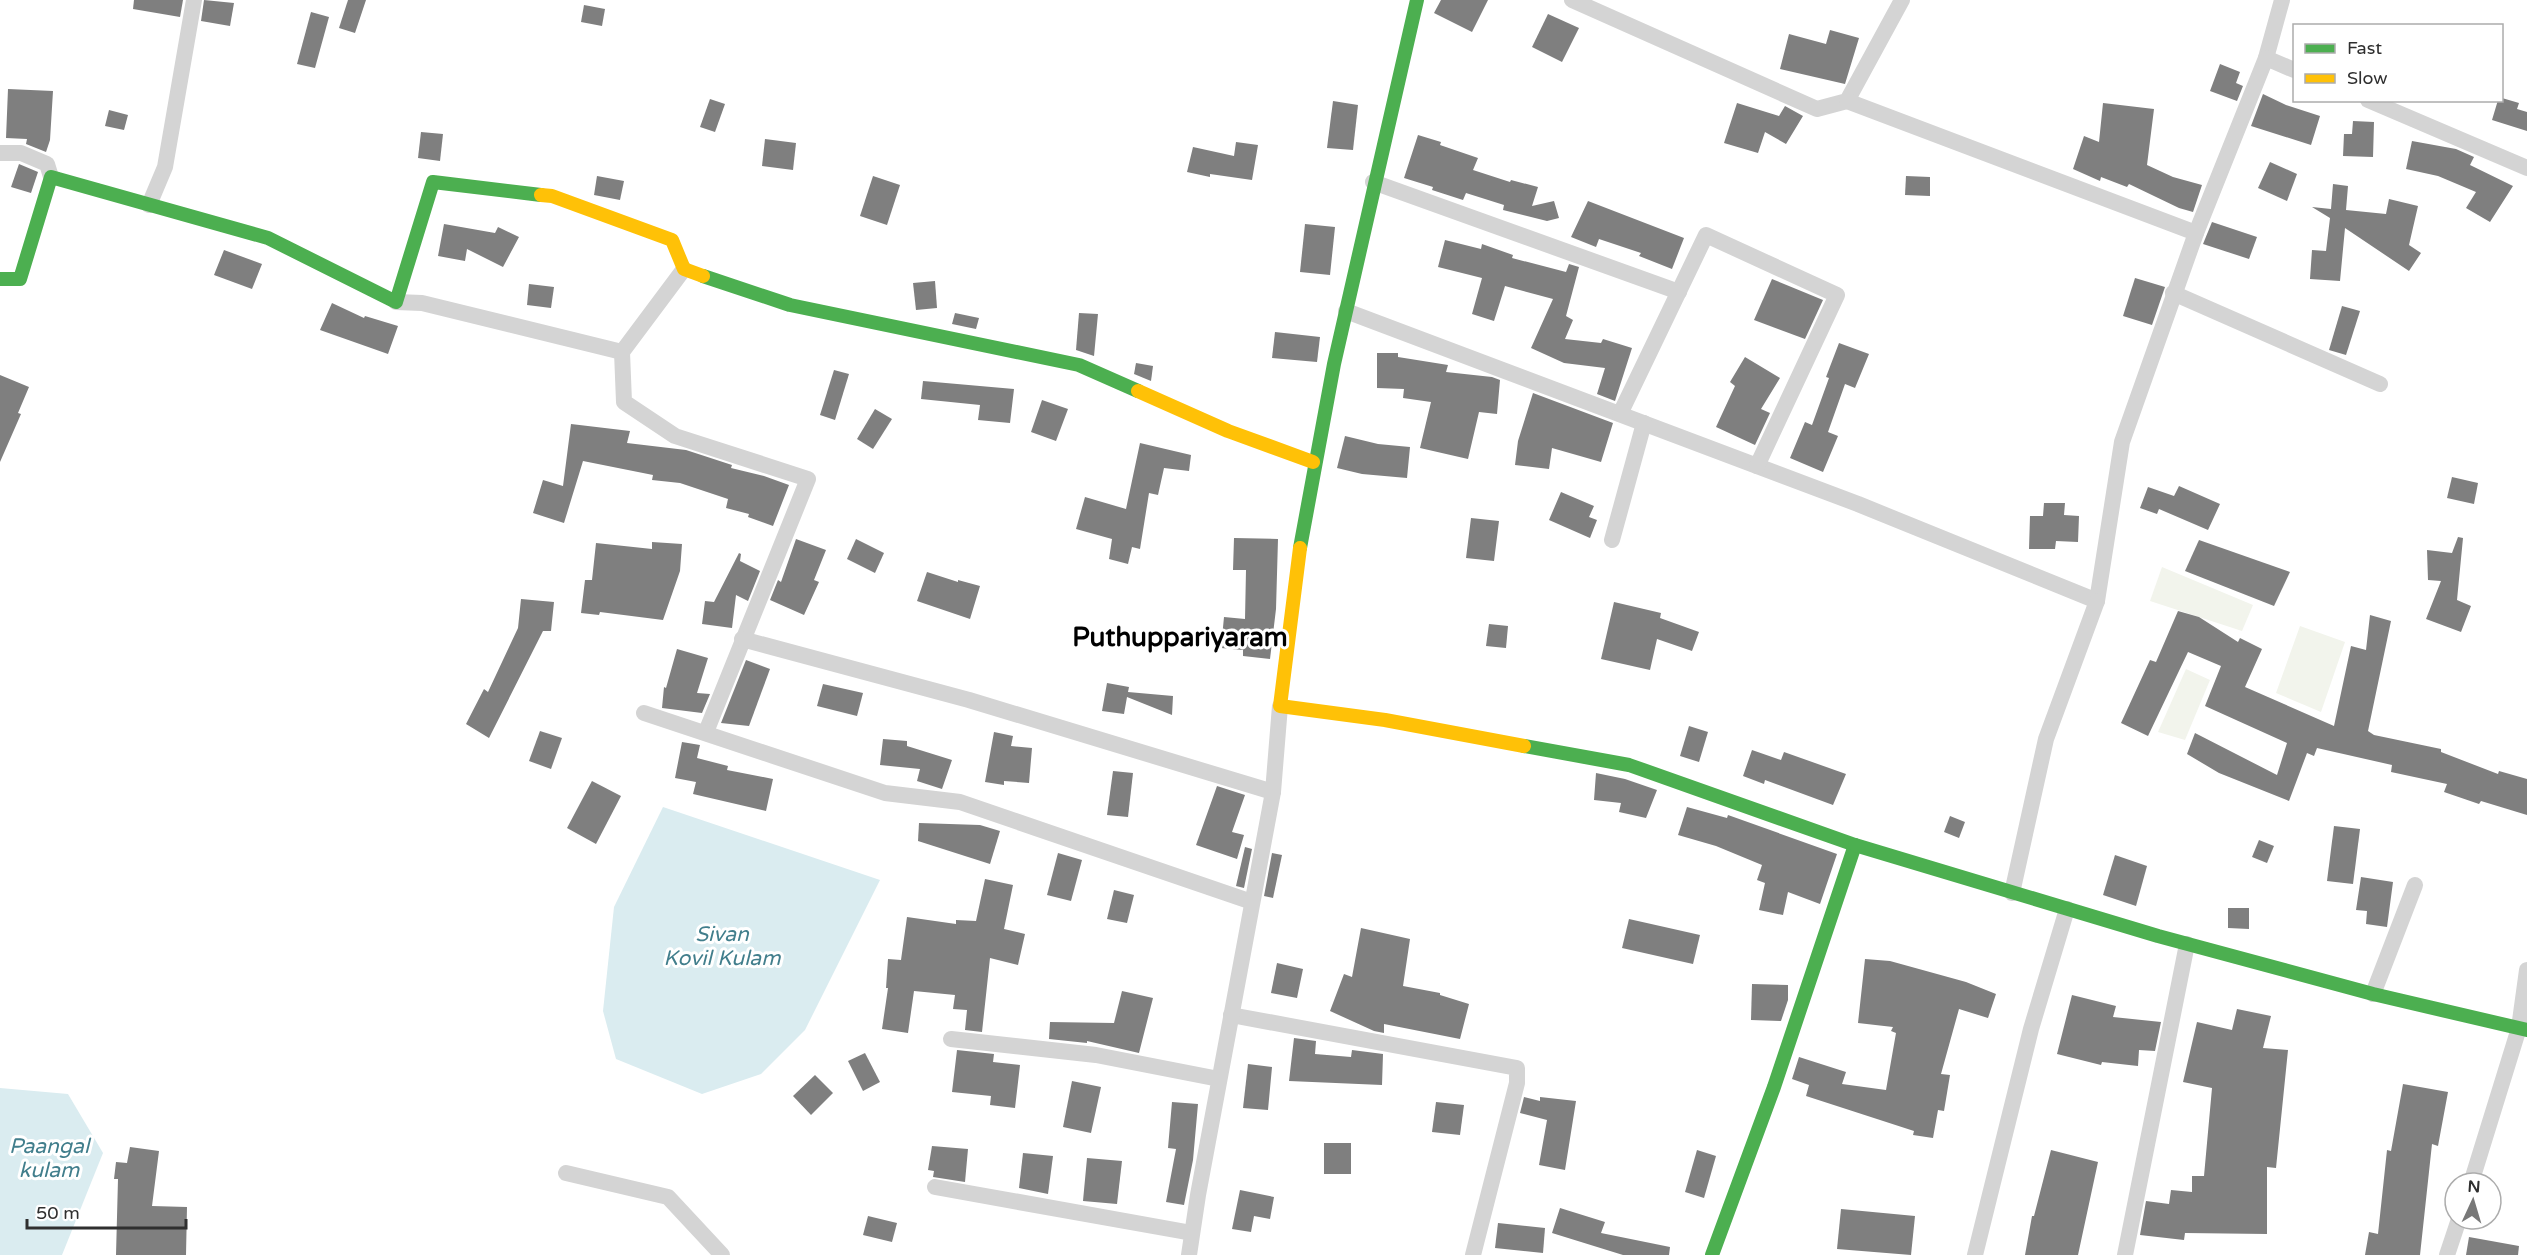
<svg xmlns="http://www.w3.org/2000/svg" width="2527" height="1255" font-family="'Varela Round',sans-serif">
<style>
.green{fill:#f2f4ec}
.water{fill:#daecf0}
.building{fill:#7f7f7f}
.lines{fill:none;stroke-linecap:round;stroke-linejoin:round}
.street{stroke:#d4d4d4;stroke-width:16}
.fast{stroke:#4caf50;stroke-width:14}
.slow{stroke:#ffc107;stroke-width:14}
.labels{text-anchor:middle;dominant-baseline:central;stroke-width:6;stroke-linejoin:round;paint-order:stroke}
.water-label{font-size:21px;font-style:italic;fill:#417e8c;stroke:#fff}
.district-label{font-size:26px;font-weight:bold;fill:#000;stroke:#fff}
</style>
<rect width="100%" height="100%" fill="#fff"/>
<!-- green -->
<g class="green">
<path d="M2162,567L2253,605L2242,631L2150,601Z"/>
<path d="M2300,626L2345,642L2321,712L2276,693Z"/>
<path d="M2186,669L2210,680L2185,740L2158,732Z"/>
</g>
<!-- water -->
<g class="water">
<path d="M663,807L880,880L805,1030L761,1074L702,1094L616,1059L603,1011L614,907Z"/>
<path d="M0,1088L68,1094L103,1153L62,1255H0Z"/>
</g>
<!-- building -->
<g class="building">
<path d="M134,0H183L180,17L133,9Z"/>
<path d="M204,0L234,3L230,26L201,21Z"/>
<path d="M348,0H366L355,33L339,28Z"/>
<path d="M1441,0H1488L1472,32L1434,13Z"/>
<path d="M584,5L605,9L602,26L581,22Z"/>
<path d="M311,12L329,17L315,68L297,64Z"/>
<path d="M1548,14L1579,28L1562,62L1532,47Z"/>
<path d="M1830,30L1859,38L1845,84L1780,69L1789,34L1826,44Z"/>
<path d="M2220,64L2240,72L2236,83L2243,86L2237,101L2210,91Z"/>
<path d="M8,89L53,91L50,140L46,152L26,144L27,139L6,138Z"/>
<path d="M2263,94L2286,105L2320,116L2311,145L2251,126Z"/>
<path d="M2502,98L2519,103L2517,109L2527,112V131L2492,120L2498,100H2502Z"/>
<path d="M710,99L725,104L715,132L700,127Z"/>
<path d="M1333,101L1358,105L1353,150L1327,148Z"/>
<path d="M1737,103L1779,116L1785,106L1803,116L1786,144L1765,132L1758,153L1724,143Z"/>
<path d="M2103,103L2154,109L2147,165L2173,177L2202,185L2193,212L2179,208L2129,184L2127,187L2101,177L2100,181L2073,169L2084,136L2099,142Z"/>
<path d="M109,110L128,115L124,130L105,126Z"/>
<path d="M2353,121L2374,122L2373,157L2343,156L2344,134H2352Z"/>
<path d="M421,132L443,134L440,161L418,158Z"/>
<path d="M1418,135L1441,142L1440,145L1478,158L1473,170L1510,182L1511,180L1538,187L1532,206L1554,201L1559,218L1547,221L1503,210L1504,205L1466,193L1463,200L1432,190L1433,187L1404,178Z"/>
<path d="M765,139L796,143L793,170L762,166Z"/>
<path d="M2412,141L2456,149L2474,157L2470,165L2513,186L2490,222L2466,208L2476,192L2438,176L2406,169Z"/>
<path d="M1236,142L1258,145L1252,180L1210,174V177L1187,172L1193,147L1234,156Z"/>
<path d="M2270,162L2297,174L2287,201L2258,188Z"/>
<path d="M19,164L38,172L31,193L11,187Z"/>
<path d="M597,176L624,181L620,200L594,195Z"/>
<path d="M873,176L900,185L887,225L860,216Z"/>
<path d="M1906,176L1930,177V196L1905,195Z"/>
<path d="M2333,184L2348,186L2346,210L2386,214L2389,199L2418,206L2409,245L2421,253L2409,271L2345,228L2340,281L2310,279L2312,250L2326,251L2330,218L2312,207L2331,209Z"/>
<path d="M1588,201L1684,238L1672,269L1639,256L1641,253L1599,239L1596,247L1571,237Z"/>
<path d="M2212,222L2257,237L2249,259L2203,244Z"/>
<path d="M444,224L495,233L498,227L519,237L503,267L467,249L465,261L438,256Z"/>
<path d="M1305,224L1335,227L1330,275L1300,272Z"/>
<path d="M1445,240L1481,249L1482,244L1513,255L1512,258L1566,272L1569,264L1579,267L1566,316L1573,320L1565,339L1601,343L1603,339L1632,348L1615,401L1597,394L1605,368L1564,363L1531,348L1553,299L1505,286L1494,321L1472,314L1482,278L1438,267Z"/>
<path d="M224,250L262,264L252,289L214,275Z"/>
<path d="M2135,278L2165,287L2152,325L2123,316Z"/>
<path d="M1772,279L1823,300L1805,339L1754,320Z"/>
<path d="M935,281L937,308L916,310L913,283Z"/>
<path d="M529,284L554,287L551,308L527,305Z"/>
<path d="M332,303L364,318L365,316L398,326L388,354L320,330Z"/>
<path d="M2342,306L2360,311L2346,355L2329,350Z"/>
<path d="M955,313L979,318L976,329L952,324Z"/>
<path d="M1079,313L1098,314L1094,356L1076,350Z"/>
<path d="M1275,332L1320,337L1317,362L1272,358Z"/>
<path d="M1839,343L1869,354L1855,388L1845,384L1828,432L1838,436L1823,472L1790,458L1805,422L1812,425L1829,378L1826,377Z"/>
<path d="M1377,353H1398V357L1448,365L1446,372L1492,377L1500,380L1497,414L1479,412L1468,459L1420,448L1431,402L1403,398L1404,389L1377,388Z"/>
<path d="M1745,357L1780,378L1761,409L1770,413L1755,445L1716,427L1735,386L1730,382Z"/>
<path d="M1136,363L1153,366L1151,381L1134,374Z"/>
<path d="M834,370L849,374L835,420L820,415Z"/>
<path d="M0,375L29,387L18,413L21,414L0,462Z"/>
<path d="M923,381L1014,389L1010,423L978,420L980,405L921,399Z"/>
<path d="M1533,393L1613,423L1601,462L1552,448L1549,469L1515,465L1518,441Z"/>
<path d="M1042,400L1068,409L1056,441L1031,432Z"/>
<path d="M875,409L892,419L873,449L857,439Z"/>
<path d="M571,424L630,431L627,443L686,450L732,465L731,468L764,476L789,485L773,526L748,517L749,514L726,508L728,499L680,483L652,480L653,475L583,461L564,523L533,513L543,480L563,486Z"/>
<path d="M1345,436L1378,444L1410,447L1407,478L1362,474L1337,468Z"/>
<path d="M1140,443L1191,455L1189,471L1164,468L1158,495L1149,493L1140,549L1132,547L1128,564L1109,559L1112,539L1076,529L1085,497L1126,509Z"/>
<path d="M2452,477L2478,483L2474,504L2447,498Z"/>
<path d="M2179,486L2220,504L2208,530L2159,509L2157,514L2140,508L2148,487L2174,496Z"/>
<path d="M1561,492L1594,506L1589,517L1597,520L1590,538L1549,520Z"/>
<path d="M2044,503H2065L2064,515L2079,516L2078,542L2056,541L2055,549H2029L2030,516H2043Z"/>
<path d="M1471,518L1499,521L1494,561L1466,558Z"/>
<path d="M2458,537L2463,538L2457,600L2471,606L2461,632L2426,619L2441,581L2428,580L2427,550L2452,553Z"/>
<path d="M1234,538L1278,539L1276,609L1270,659L1243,656V650L1221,648L1224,617L1245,619L1246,570H1233Z"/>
<path d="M796,539L826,550L814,580L819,582L804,615L770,600L778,580L781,582Z"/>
<path d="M856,539L884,553L875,573L847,559Z"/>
<path d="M2199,540L2290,572L2274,606L2185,571Z"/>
<path d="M652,542L682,544L680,571L663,620L600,612L599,615L581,613L585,580H592L596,543L652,549Z"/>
<path d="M739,553L741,554L740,561L760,571L748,601L736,595L732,628L702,624L705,601L714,602Z"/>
<path d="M927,572L958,582V580L980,586L970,619L917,601Z"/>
<path d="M521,599L554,602L551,631H543L489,738L466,724L484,689L488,692L518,628Z"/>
<path d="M1614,602L1661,613L1660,618L1699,632L1692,651L1657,639L1650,670L1601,659Z"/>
<path d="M2178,611L2199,617L2238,642L2240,638L2262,649L2245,687L2334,726L2351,646L2366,650L2370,615L2391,621L2368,731L2374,735L2441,749V752L2498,774L2499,771L2527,779V815L2481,801L2479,804L2444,792L2447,784L2391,772L2392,765L2317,748L2314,756L2307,753L2289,801L2219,773L2187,754L2195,733L2277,775L2287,743L2205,706L2221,666L2188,652L2148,736L2121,723L2150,660L2156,662Z"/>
<path d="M1489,624L1508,626L1506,648L1486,646Z"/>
<path d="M677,649L708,658L697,693L710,694L702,713L662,708L664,687L666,688Z"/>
<path d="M746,660L770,669L749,726L721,723Z"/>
<path d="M1107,683L1129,687L1128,692L1173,696L1172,715L1127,697L1124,714L1102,711Z"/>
<path d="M823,684L863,693L857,716L817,706Z"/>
<path d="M1689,726L1708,732L1699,762L1680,756Z"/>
<path d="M540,731L562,738L551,769L529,761Z"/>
<path d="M994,732L1013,736L1011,746L1032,748L1029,783L1004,781V785L985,782Z"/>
<path d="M883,739L907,741V746L952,760L942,789L917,781L920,769L880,765Z"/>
<path d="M682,742L700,745L697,758L728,766L727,770L773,779L766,811L693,794L696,782L675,778Z"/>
<path d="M1752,750L1781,760L1784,752L1846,774L1833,805L1765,780L1764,784L1743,776Z"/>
<path d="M1113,771L1133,773L1128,817L1107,815Z"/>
<path d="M1596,773L1625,779L1657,790L1646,818L1619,812L1621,803L1594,800Z"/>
<path d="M592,781L621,796L596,844L567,828Z"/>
<path d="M1217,786L1245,795L1232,832L1244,835L1237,859L1196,845Z"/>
<path d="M1687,807L1727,818L1728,815L1837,854L1820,904L1788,892L1783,915L1759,910L1765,883L1757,880L1762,865L1716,846L1678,835Z"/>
<path d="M1950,816L1965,822L1959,838L1944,832Z"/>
<path d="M919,823L980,825L1000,831L990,864L918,841Z"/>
<path d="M2334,826L2360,829L2353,884L2327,881Z"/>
<path d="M2259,840L2274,846L2267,863L2252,857Z"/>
<path d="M1245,847L1252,849L1244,888L1236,886Z"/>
<path d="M1058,853L1082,860L1071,901L1047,895Z"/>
<path d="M1272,853L1282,855L1273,898L1264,896Z"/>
<path d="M2115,855L2147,866L2136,906L2103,895Z"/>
<path d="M2361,877L2393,882L2387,927L2366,924L2367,911L2356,910Z"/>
<path d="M985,879L1013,885L1004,929L1025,934L1018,965L990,958L982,1032L965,1030L967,1010L953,1009L955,995L914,991L908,1033L882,1029L888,988H886L888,959L901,960L907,917L956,924V920L976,921Z"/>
<path d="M1114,890L1134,895L1127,923L1107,919Z"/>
<path d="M2228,908H2249V929L2228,928Z"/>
<path d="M1629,919L1700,935L1693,964L1622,948Z"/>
<path d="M1361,928L1410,939L1403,986L1440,993V995L1469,1004L1460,1039L1384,1024V1033L1374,1031L1330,1011L1344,974L1352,977Z"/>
<path d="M1865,959L1890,961L1966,982L1996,994L1988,1018L1959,1009L1941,1074L1950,1075L1944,1111L1938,1110L1933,1138L1913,1135L1914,1131L1806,1096L1809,1085L1792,1079L1799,1057L1846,1072L1842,1084L1886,1090L1896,1033L1891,1031L1893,1027L1858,1023Z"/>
<path d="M1277,963L1303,969L1297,998L1271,993Z"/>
<path d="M1752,984L1788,985V1000L1781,1021L1751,1020Z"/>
<path d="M1122,991L1153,998L1139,1053L1087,1041V1043L1049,1039L1050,1022L1114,1023Z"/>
<path d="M2072,995L2116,1006L2113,1017L2161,1022L2155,1051L2139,1050L2138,1066L2102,1062L2101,1065L2057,1054Z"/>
<path d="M2237,1009L2271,1016L2263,1048L2288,1050L2276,1168L2267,1167V1234L2185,1233L2184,1240L2140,1235L2146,1201L2169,1204L2171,1190L2192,1192V1176H2204L2212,1088L2183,1082L2197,1022L2232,1030Z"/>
<path d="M1294,1038L1316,1041L1315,1054L1351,1057L1352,1050L1383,1054L1382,1085L1289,1081Z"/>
<path d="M957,1050L994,1054L993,1062L1020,1065L1015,1108L990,1105L991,1096L952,1092Z"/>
<path d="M865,1053L880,1082L863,1091L848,1061Z"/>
<path d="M1248,1064L1272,1067L1268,1110L1243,1108Z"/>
<path d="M815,1075L833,1093L811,1115L793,1096Z"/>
<path d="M1072,1081L1101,1087L1091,1133L1063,1127Z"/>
<path d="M2403,1084L2448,1092L2438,1146L2432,1144L2420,1255H2365L2369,1232L2378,1234L2387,1150L2391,1151Z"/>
<path d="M1524,1097L1540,1101V1097L1576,1101L1565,1170L1539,1165L1547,1120L1520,1113Z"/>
<path d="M1172,1102L1198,1104L1193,1160L1184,1205L1166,1202L1176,1149L1168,1148Z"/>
<path d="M1436,1102L1464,1105L1460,1135L1432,1132Z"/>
<rect x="1324" y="1143" width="27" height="31"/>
<path d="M932,1146L968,1149L965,1182L933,1177L934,1171L928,1170Z"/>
<path d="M130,1147L159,1151L152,1206L187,1207L186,1255H116L118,1179H114L116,1162L127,1163Z"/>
<path d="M1697,1150L1716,1156L1704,1198L1685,1192Z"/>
<path d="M2051,1150L2098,1162L2078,1255H2025L2032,1216H2034Z"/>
<path d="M1023,1153L1053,1156L1048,1194L1019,1188Z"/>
<path d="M1087,1158L1122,1161L1117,1204L1083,1201Z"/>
<path d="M1240,1190L1274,1197L1270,1219L1254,1216L1251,1232L1232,1229Z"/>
<path d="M1560,1208L1605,1222L1601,1233L1670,1247L1669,1255H1623L1552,1233Z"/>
<path d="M1841,1209L1915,1216L1911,1255L1837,1249Z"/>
<path d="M868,1216L897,1223L892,1242L863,1235Z"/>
<path d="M1498,1223L1545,1228L1543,1253L1495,1248Z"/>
<path d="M2469,1237L2519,1246L2518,1255H2466Z"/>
</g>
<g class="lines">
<!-- street -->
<g class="street">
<path d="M1572,0L1817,109L1847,101L1902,0"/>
<path d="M2266,58L2282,0"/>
<path d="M2368,100L2527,168"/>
<path d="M1847,101L2196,233"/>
<path d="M0,153H21L47,164L51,177"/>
<path d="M1373,182L1679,292"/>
<path d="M149,205L165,167L194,0"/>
<path d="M684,269L622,352L624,402L675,436L808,479L706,732"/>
<path d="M2173,293L2380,384"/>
<path d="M396,302L422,303L622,352"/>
<path d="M1346,311L1858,504L2097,601L2122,442L2196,233L2266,58L2294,70"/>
<path d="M1620,414L1706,235L1837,295L1757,466"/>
<path d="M1612,540L1644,423"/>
<path d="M742,639L969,700L1273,792"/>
<path d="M644,713L885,793L960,802L1252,902"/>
<path d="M2012,893L2046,739L2097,601"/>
<path d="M2373,994L2415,885"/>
<path d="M1231,1015L1517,1068V1083L1473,1255"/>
<path d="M951,1039L1096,1055L1219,1079"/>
<path d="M566,1173L668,1197L722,1255"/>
<path d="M2471,1183L2519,1028L2527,970"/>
<path d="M935,1187L1192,1233"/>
<path d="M1189,1255L1198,1195L1273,792L1280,706"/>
<path d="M1975,1255L2031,1029L2067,909"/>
<path d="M2125,1255L2187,944"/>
<path d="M2447,1255L2459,1219"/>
</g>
<!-- fast -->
<g class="fast">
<path d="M703,276L790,305L1079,365L1138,391"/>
<path d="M0,279H20L51,177L268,238L396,302L433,182L541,195"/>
<path d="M1300,548L1334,364L1417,0"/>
<path d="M1524,746L1629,765L1855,845L1774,1087L1712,1255"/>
<path d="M1855,845L2158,936L2373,994L2527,1030"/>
</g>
<!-- slow -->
<g class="slow">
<path d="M541,195L552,196L672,240L684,269L703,276"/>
<path d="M1138,391L1228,431L1313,462"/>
<path d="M1300,548L1280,706L1385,720L1524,746"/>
</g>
</g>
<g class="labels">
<!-- water labels -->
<g class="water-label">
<text x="722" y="934">Sivan<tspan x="722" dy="24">Kovil Kulam</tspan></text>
<text x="49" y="1146">Paangal<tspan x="49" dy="24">kulam</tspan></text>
</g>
<!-- district labels -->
<g class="district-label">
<text x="1180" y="637">Puthuppariyaram</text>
</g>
</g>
<!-- legend -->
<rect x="2293" y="24" width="210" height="78" fill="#ffffff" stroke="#acacac" stroke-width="1.5"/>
<rect x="2305" y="44" width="30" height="9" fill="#4caf50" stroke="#acacac" stroke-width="1.5"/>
<text x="2347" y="54" font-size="18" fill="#2f2f2f">Fast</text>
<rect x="2305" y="74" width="30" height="9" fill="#ffc107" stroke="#acacac" stroke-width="1.5"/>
<text x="2347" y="84" font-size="18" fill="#2f2f2f">Slow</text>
<!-- north arrow -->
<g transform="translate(2473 1201) rotate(4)"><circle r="28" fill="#ffffff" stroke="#acacac" stroke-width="1.5"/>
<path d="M0-4.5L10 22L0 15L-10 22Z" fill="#787878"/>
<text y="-9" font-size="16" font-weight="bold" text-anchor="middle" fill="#2f2f2f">N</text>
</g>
<!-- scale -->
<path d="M27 1219v9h159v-9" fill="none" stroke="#2f2f2f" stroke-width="3"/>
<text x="36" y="1219" font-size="18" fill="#2f2f2f" stroke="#ffffff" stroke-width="4.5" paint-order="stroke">50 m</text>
</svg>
